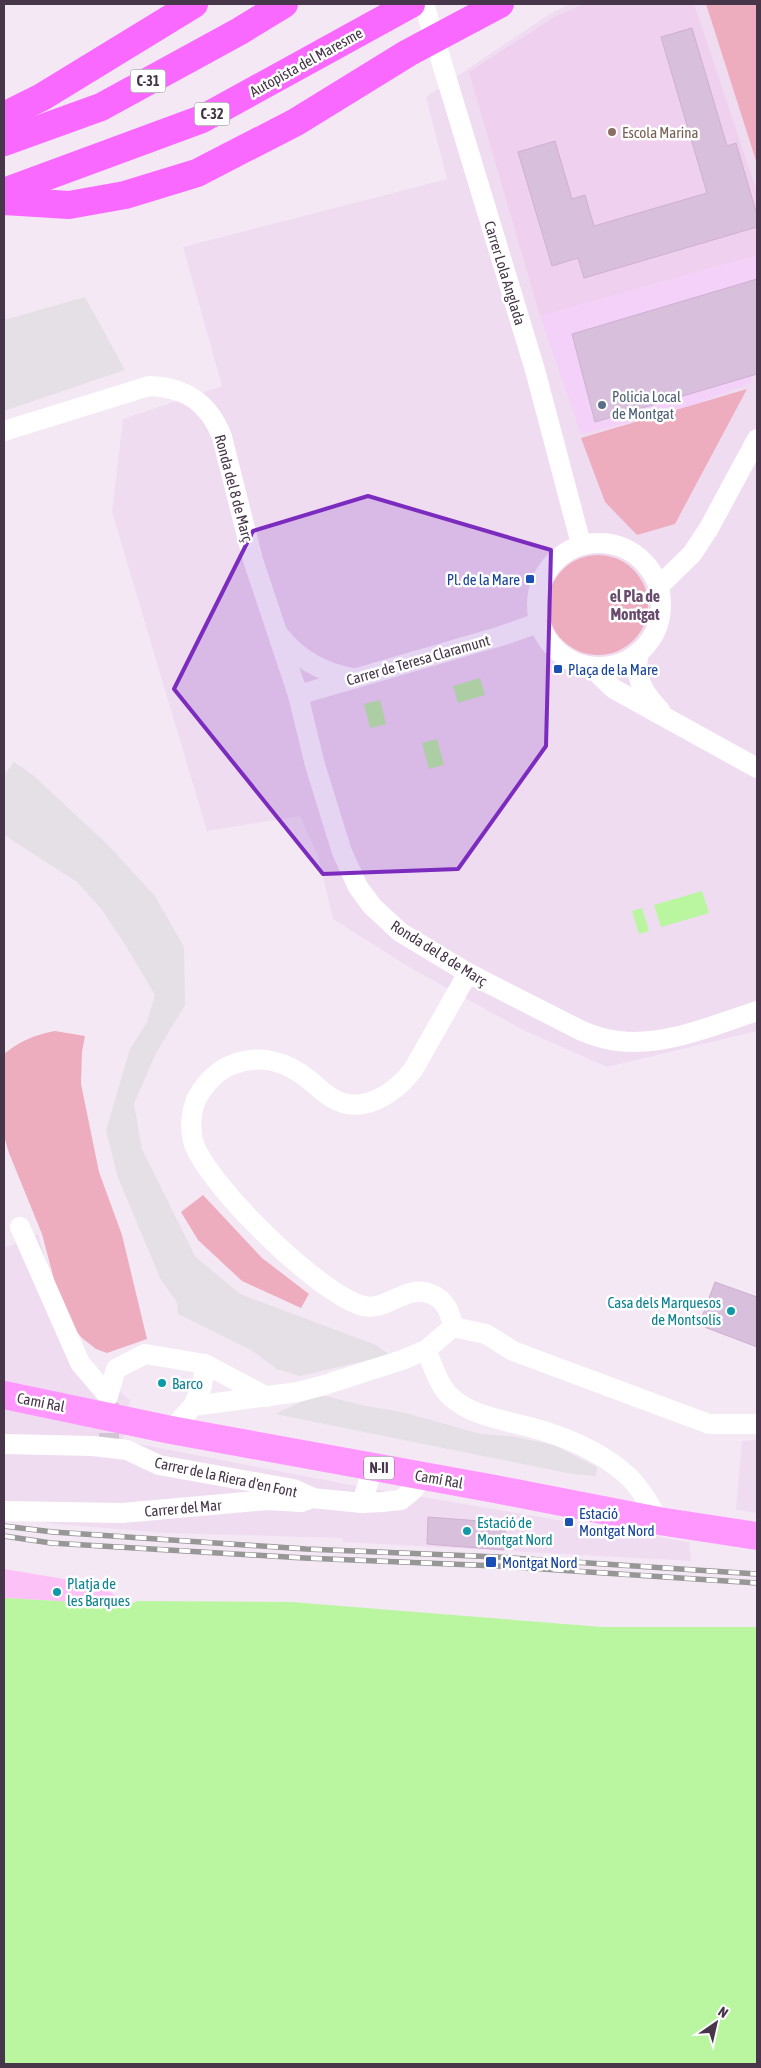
<svg xmlns="http://www.w3.org/2000/svg" width="761" height="2068" font-family="'Asap Condensed',sans-serif">
<style>
.residential{fill:#f0dcf1}
.commercial{fill:#f3d1f8}
.education{fill:#efd0ef}
.green{fill:#edadbe}
.sand{fill:#fcc1f7}
.parking{fill:#e5e0e6}
.water{fill:#b9f69f}
.building{fill:#d8bfdb;stroke:#d0afd3}
.lines{fill:none;stroke-linecap:round;stroke-linejoin:round}
.street-tunnel{stroke:#d2c4d3;stroke-width:20;stroke-dasharray:20 10;stroke-linecap:butt}
.street{stroke:#fff;stroke-width:20}
.primary{stroke:#ff97fe;stroke-width:28}
.highway{stroke:#f969ff;stroke-width:28}
.rail-casing{stroke:#979797;stroke-width:5.5}
.rail{stroke:#fff;stroke-width:4;stroke-dasharray:11;stroke-linecap:butt}
.marked{fill:#7b2cbf;fill-opacity:0.2;stroke:#7b2cbf;stroke-width:4;stroke-linejoin:round}
.education-dot{fill:#8d6e63;stroke:#fff;stroke-width:2}
.service-dot{fill:#5c6f8a;stroke:#fff;stroke-width:2}
.transit-dot{fill:#1a4fb4;stroke:#fff;stroke-width:2}
.culture-dot{fill:#0f9aa8;stroke:#fff;stroke-width:2}
.labels{text-anchor:middle;dominant-baseline:central;stroke-width:5;stroke-linejoin:round;paint-order:stroke}
.shield{fill:#fff;stroke:#7e7280;stroke-width:1}
.shield-label{font-size:14px;font-weight:bold;fill:#473649}
.street-label{font-size:15px;fill:#473649;stroke:#fff}
.education-label{font-size:15px;fill:#785e54;stroke:#fff;text-anchor:start}
.service-label{font-size:15px;fill:#4e5e75;stroke:#fff;text-anchor:start}
.transit-label{font-size:15px;fill:#164399;stroke:#fff;text-anchor:start}
.culture-label{font-size:15px;fill:#0d838f;stroke:#fff;text-anchor:start}
.neighbourhood-label{font-size:16px;font-weight:bold;fill:#694c6d;stroke:#fff}
</style>
<rect width="100%" height="100%" fill="#f5e8f5"/>
<!-- residential -->
<g class="residential">
<path d="M570,4H706L757,164V1031L607,1067L523,1030L409,967L333,919L318,856L300,816L207,831L112,512L123,419L222,386L183,247L447,179L426,97L551,13Z"/>
<path d="M38,1234L56,1297L84,1360L130,1400L123,1441L351,1485L689,1542L691,1561L343,1542V1538L165,1533L56,1524L4,1517V1248Z"/>
<path d="M757,1440V1513L736,1510L742,1441Z"/>
</g>
<!-- commercial -->
<path class="commercial" d="M757,255V367L750,383L678,411L581,434L540,316Z"/>
<!-- education -->
<path class="education" d="M584,4H694L757,192V255L540,316L469,72L556,16Z"/>
<!-- green -->
<g class="green">
<path d="M706,4H757V164Z"/>
<path d="M747,389L675,524L637,535L605,502L581,438Z"/>
<circle cx="598" cy="605" r="50"/>
<path d="M55,1031L85,1036L82,1052L81,1084L99,1172L122,1235L147,1339L107,1353L96,1349L82,1338L71,1325L55,1283L42,1234L9,1153L4,1136V1054C20,1041 34,1035 55,1031Z"/>
<path d="M203,1195L262,1258L309,1294L301,1308L242,1281L198,1240L181,1212Z"/>
</g>
<!-- sand -->
<path class="sand" d="M4,1569L100,1585L129,1605L4,1598Z"/>
<!-- parking -->
<g class="parking">
<path d="M85,297L125,370L4,411V320Z"/>
<path d="M14,762L33,775L107,844L155,896L184,947L185,1005L155,1055L134,1104L142,1149L195,1256L240,1294L376,1345L390,1355L300,1376L277,1369L251,1350L178,1314L177,1303L160,1278L117,1175L106,1130L130,1049L147,1022L155,995L124,943L102,910L77,882L4,835V775Z"/>
<path d="M318,1394L361,1405L402,1412L481,1434L511,1436L554,1445L597,1467L596,1476L572,1474L275,1414Z"/>
</g>
<!-- water -->
<g class="water">
<path d="M480,678L485,695L458,703L453,686Z"/>
<path d="M380,700L386,724L370,728L364,704Z"/>
<path d="M437,739L444,765L429,769L422,743Z"/>
<path d="M702,891L709,913L661,927L654,905Z"/>
<path d="M642,908L649,931L639,934L632,911Z"/>
<path d="M4,1598L129,1605L137,1601L291,1602L602,1627H757V2064H4Z"/>
</g>
<!-- building -->
<g class="building">
<path d="M692,28L727,146L736,143L757,215V227L584,278L578,258L552,266L518,152L555,141L572,199L585,195L594,226L707,193L661,37Z"/>
<path d="M757,279V374L595,422L572,334Z"/>
<path d="M715,1282L757,1297V1347L699,1325Z"/>
<path d="M428,1517L506,1523L504,1550L427,1544Z"/>
</g>
<g class="lines">
<!-- street-tunnel -->
<path class="street-tunnel" d="M109,1403V1440"/>
<!-- street -->
<g class="street">
<path d="M424,4L535,370L581,544"/>
<path d="M4,431L149,386C186,387 209,403 222,437L253,560L298,695L315,765L342,852L358,887L372,906L400,932L468,973L582,1031C594,1036 606,1040 619,1041C663,1047 715,1025 757,1011"/>
<circle cx="599" cy="605" r="62"/>
<path d="M659,586L692,554L709,528L757,439"/>
<path d="M280,636C299,660 323,673 353,678"/>
<path d="M639,652C633,676 643,693 660,710"/>
<path d="M591,667L614,689L757,768"/>
<path d="M298,695L501,636L538,623"/>
<path d="M20,1227L80,1363L108,1396"/>
<path d="M453,1327C450,1312 446,1300 431,1294C405,1283 386,1314 360,1305C315,1290 210,1187 194,1144C189,1129 191,1109 198,1096C206,1082 219,1069 234,1064C261,1054 287,1062 308,1079C316,1085 323,1093 332,1098C362,1116 394,1094 413,1070L468,973"/>
<path d="M453,1327L486,1334L513,1351L709,1424H757"/>
<path d="M426,1350C433,1365 438,1385 451,1397C469,1413 490,1417 513,1423C554,1432 598,1448 629,1477C642,1490 651,1506 659,1521"/>
<path d="M108,1396L116,1369L145,1354L205,1364L267,1397"/>
<path d="M193,1406L202,1386L205,1364"/>
<path d="M171,1430L193,1406L298,1392L321,1386L402,1360L426,1350L453,1327"/>
<path d="M4,1444L93,1446L127,1450L159,1465L293,1489L311,1497"/>
<path d="M362,1503L373,1467"/>
<path d="M4,1511L122,1513L268,1500L301,1502L312,1498L362,1503L382,1502L401,1500L412,1491L424,1476"/>
</g>
<!-- primary -->
<path class="primary" d="M4,1395L171,1430L495,1489L659,1521L757,1536"/>
<!-- highway -->
<g class="highway">
<path d="M4,116L42,97L194,4"/>
<path d="M4,142L101,107L240,31L284,4"/>
<path d="M4,192L202,119L411,4"/>
<path d="M4,201L69,205L125,195L197,173L296,122L408,53L500,4"/>
</g>
<!-- rail casing -->
<g class="rail-casing">
<g id="rail">
<path d="M4,1526L53,1532L306,1549L498,1557L757,1574"/>
<path d="M4,1536L51,1543L304,1558L498,1566L757,1583"/>
</g>
</g>
<!-- rail -->
<use href="#rail" class="rail"/>
</g>
<!-- marked area -->
<path class="marked" d="M368,496L551,550L546,746L458,869L323,874L174,689L253,531Z"/>
<!-- markers -->
<circle class="education-dot" cx="612" cy="132" r="5"/>
<circle class="service-dot" cx="602" cy="405" r="5"/>
<g class="transit-dot">
<rect x="525" y="574" width="10" height="10" rx="2.5"/>
<rect x="553" y="664" width="10" height="10" rx="2.5"/>
<rect x="564" y="1517" width="10" height="10" rx="2.5"/>
<rect x="485" y="1556" width="12" height="12" rx="2.5"/>
</g>
<g class="culture-dot">
<circle cx="731" cy="1311" r="5"/>
<circle cx="162" cy="1383" r="5"/>
<circle cx="467" cy="1531" r="5"/>
<circle cx="57" cy="1592" r="5"/>
</g>
<g class="labels">
<!-- shield labels -->
<g class="shield">
<rect x="130.5" y="69.5" width="35" height="23" rx="4"/>
<rect x="194.5" y="102.5" width="35" height="23" rx="4"/>
<rect x="364" y="1456.5" width="30" height="23" rx="4"/>
</g>
<g class="shield-label">
<text x="148" y="81">C-31</text>
<text x="212" y="114">C-32</text>
<text x="379" y="1468">N-II</text>
</g>
<!-- street labels -->
<g class="street-label">
<text transform="translate(306 62) rotate(-29)">Autopista del Maresme</text>
<text transform="translate(505 273) rotate(73)">Carrer Lola Anglada</text>
<text transform="translate(234 488) rotate(75)">Ronda del 8 de Març</text>
<text transform="translate(418 660) rotate(-16)">Carrer de Teresa Claramunt</text>
<text transform="translate(439 953) rotate(32)">Ronda del 8 de Març</text>
<text transform="translate(41 1402) rotate(11)">Camí Ral</text>
<text transform="translate(226 1477) rotate(12)">Carrer de la Riera d'en Font</text>
<text transform="translate(439 1479) rotate(10)">Camí Ral</text>
<text transform="translate(183 1508) rotate(-5)">Carrer del Mar</text>
</g>
<!-- education labels -->
<g class="education-label">
<text x="622" y="132">Escola Marina</text>
</g>
<!-- service labels -->
<g class="service-label">
<text x="612" y="396">Policia Local<tspan x="612" dy="17">de Montgat</tspan></text>
</g>
<!-- transit labels -->
<g class="transit-label">
<text x="520" y="579" text-anchor="end">Pl. de la Mare</text>
<text x="568" y="669">Plaça de la Mare</text>
<text x="579" y="1513">Estació<tspan x="579" dy="17">Montgat Nord</tspan></text>
<text x="502" y="1562">Montgat Nord</text>
</g>
<!-- culture labels -->
<g class="culture-label">
<text x="721" y="1302" text-anchor="end">Casa dels Marquesos<tspan x="721" dy="17">de Montsolís</tspan></text>
<text x="172" y="1383">Barco</text>
<text x="477" y="1522">Estació de<tspan x="477" dy="17">Montgat Nord</tspan></text>
<text x="67" y="1583">Platja de<tspan x="67" dy="17">les Barques</tspan></text>
</g>
<!-- neighbourhood labels -->
<g class="neighbourhood-label">
<text x="635" y="596">el Pla de<tspan x="635" dy="18">Montgat</tspan></text>
</g>
</g>
<!-- border -->
<rect width="761" height="2068" fill="none" stroke="#473649" stroke-width="10"/>
<!-- north arrow -->
<g transform="translate(716 2023) rotate(34)" stroke="#ffffff" stroke-width="4" paint-order="stroke">
<path d="M0-4L9 19L0 12L-9 19Z" fill="#473649"/>
<text y="-8" font-size="14" font-weight="bold" text-anchor="middle" fill="#473649">N</text>
</g>
</svg>
